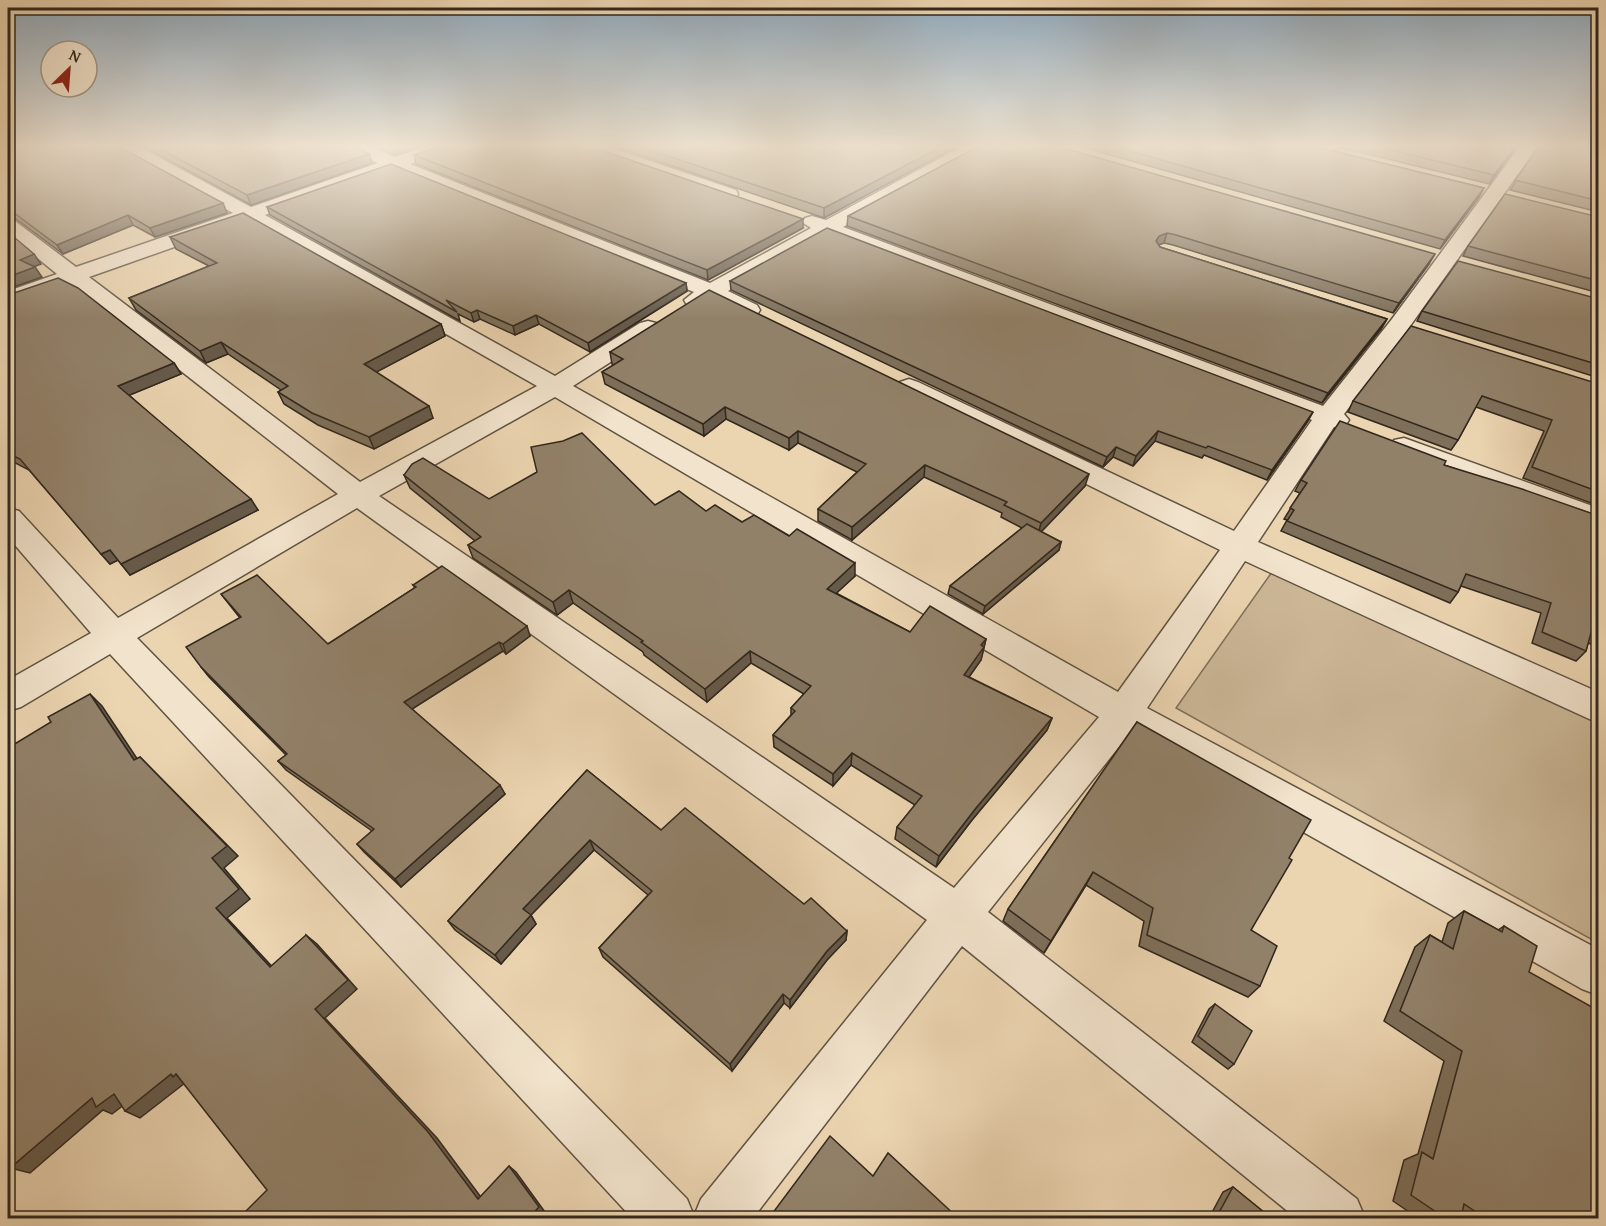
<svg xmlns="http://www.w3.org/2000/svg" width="1606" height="1226" font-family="'Gentium Book Plus',serif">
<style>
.green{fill:#ccb797;stroke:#7f705a;stroke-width:1.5}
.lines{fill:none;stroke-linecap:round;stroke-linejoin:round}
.minor-casing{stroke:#605342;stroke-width:3}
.minor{fill:#f2e3cc;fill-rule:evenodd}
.wall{fill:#7e6f5a;stroke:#32281d;stroke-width:1.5}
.shaded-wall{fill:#665a4a;stroke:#32281d;stroke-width:1.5}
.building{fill:#928169;stroke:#32281d;stroke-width:1.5}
</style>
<rect width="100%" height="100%" fill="#ebd4b0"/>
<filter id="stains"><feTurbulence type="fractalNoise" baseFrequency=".00333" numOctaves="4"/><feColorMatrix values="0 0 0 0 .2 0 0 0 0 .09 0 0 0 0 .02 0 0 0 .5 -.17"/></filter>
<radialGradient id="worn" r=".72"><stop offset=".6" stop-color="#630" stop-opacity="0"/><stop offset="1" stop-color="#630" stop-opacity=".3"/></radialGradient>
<!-- green -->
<path class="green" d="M1272,572L1598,723V943L1176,708Z"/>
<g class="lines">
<!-- minor casing -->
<g class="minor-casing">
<g id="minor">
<path d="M116,146H138L251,207L378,163L350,150L347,146H370L395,157L428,146H453L450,150L410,164L710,283L811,228L802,222L805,218L812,216L826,220L963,146H985L982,150L843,227L1323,406L1392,319L1520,146H1538L1408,329L1344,414L1349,420L1345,426L1334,427L1258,542L1598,692V723L1245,561L1147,708L1598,949V995L1582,989L1129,734L988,912L1357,1199L1365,1218H1296L962,946L753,1218H632L110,654L21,707L8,711V680L91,633L8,537V508L19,511L118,618L338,494L70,284L8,305V291L57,274L8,234V219L15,221L76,267L233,213L119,150ZM394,170L694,292L684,300L687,305L695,307L712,300C726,307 741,319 757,315L760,310L757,305L728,291L828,235L1312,420L1234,531L918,382L909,379L900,382L896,387L900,392L1220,550L1118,692L573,386L656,333L660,328L656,323L648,321L640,323L555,376L265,215ZM248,221L537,386L360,482L89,277ZM555,397L1099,717L954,888L379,496ZM357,508L927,920L701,1199L694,1216L687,1199L137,638Z"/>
<path d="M581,146H606L736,190L738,194L736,198H722L584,150Z"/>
<path d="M1404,438L1598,508V529L1394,452L1390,446L1394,440Z"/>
</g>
</g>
<!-- minor -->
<use href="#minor" class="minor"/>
</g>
<!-- wall -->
<g class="wall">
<path d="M8,146L227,213L155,237L133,225L63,254L16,219L8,217Z"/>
<path d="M143,146H352L369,154L372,163L251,205Z"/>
<path d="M375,146H421L395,155Z"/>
<path d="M614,146H958L824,218Z"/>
<path d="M979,146L1429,264L1393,313L1173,245L1164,243L1158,245L1160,247L1387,319L1381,329L1322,403L847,226L848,216Z"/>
<path d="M1079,146H1313L1484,188L1479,197L1440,249Z"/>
<path d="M1335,146H1517L1489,184Z"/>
<path d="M1539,146H1582L1599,149V212L1510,190Z"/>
<path d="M414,155L803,228L708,280L416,164Z"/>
<path d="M267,207L686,283L687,291L590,352L539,324L515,335L480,319L474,322L458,314L460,321L270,215Z"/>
<path d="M1599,217V293L1463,256L1468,246Z"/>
<path d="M170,237L441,324L445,336L376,372L433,418L374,449L318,425L284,404L278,392L281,390L228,354L206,363L136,310L129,298L209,266L176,249Z"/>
<path d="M730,281L1308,421L1267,480L1204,455L1202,458L1155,441L1133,466L1113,457L1103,467L731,290Z"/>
<path d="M8,295L174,363L181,374L129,395L258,510L130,575L118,560L110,564L29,470L8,459Z"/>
<path d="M1599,299V378L1417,321L1422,311Z"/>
<path d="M610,352L1085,486L1041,532L1061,542L1059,550L983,614L948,594L950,586L1022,528L1001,517L1002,513L924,477L852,540L818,521V509L857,472L798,443L789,450L726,419L704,436L605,384L602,372L614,365L612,364Z"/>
<path d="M1599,384V506L1523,478L1544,431L1476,407L1458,440L1451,450L1348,412L1353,401Z"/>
<path d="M1444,465L1599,516V647L1588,643L1586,651L1576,661L1532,643L1541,613L1461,586L1458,592L1450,603L1281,531L1287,520L1284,519L1300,493L1295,491L1301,480Z"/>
<path d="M404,475L489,499L655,505L706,511L789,536L855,576L836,593L910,632L986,639L981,660L969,677L1052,718L1047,730L972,820L936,867L895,839L897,827L915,805L851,765L833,786L774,747L773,735L791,715V708L804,694L751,663L707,702L644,655L643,652L573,603L557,615L473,558L468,545L475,541L410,488Z"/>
<path d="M413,585L530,636L506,654L503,651L412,709L505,794L401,887L364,852L357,844L372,831L286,770L278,761L286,755L209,677L201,667L240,618L221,594L328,644L415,588Z"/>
<path d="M1137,722L1289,858L1251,930L1260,986L1248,997L1139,946L1144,921L1086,885L1044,953L1003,921L1008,909Z"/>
<path d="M587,770L661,830L804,904L847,931L846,940L827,960L790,1008L784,1003L732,1071L603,957L599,948L648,895L594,850L531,915L536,924L501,964L455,930L448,921Z"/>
<path d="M1464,911L1498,930L1504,926L1529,972L1599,1218H1418L1393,1201L1404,1160L1418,1154L1444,1061L1384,1021L1415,947L1430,935L1442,942L1448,923Z"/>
<path d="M1215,1004L1234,1064L1228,1069L1192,1042L1209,1009Z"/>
<path d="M1233,1187L1271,1218H1209L1223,1192Z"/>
</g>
<!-- shaded-wall -->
<g class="shaded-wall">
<path d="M392,146H421L395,155Z"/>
<path d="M943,146H958L824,218V208Z"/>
<path d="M1516,146H1517L1489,184L1494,175Z"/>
<path d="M369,154L372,163L251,205L247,195Z"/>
<path d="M1484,188L1479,197L1440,249L1445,240Z"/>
<path d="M223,203L227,213L155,237L150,228Z"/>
<path d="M128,215L133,225L63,254L57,245Z"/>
<path d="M803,219V228L708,280L707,270Z"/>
<path d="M1167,233L1164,243L1156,246V241L1159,236Z"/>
<path d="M34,254L41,264L27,269L20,260Z"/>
<path d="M1435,254L1429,264L1393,313L1399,303Z"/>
<path d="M35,267L42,277L8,289V277Z"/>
<path d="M686,283L687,291L590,352L588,343Z"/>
<path d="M477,310L480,319L474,322L471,313Z"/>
<path d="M536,315L539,324L515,335L513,326Z"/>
<path d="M1387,319L1381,329L1322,403L1328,393Z"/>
<path d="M441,324L445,336L369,376L364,364Z"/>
<path d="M221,342L228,354L206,363L200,351Z"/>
<path d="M174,363L181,374L125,397L118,386Z"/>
<path d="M429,406L433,418L374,449L369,437Z"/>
<path d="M725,407L726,419L704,436L703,424Z"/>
<path d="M1313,412L1308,421L1267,480L1272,470Z"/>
<path d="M798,431V443L789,450V438Z"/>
<path d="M1158,431L1155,441L1133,466L1136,456Z"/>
<path d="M1116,447L1113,457L1103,467L1107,457Z"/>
<path d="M925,465L924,477L852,540V527Z"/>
<path d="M1089,474L1085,486L1038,535L1041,523Z"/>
<path d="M251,499L258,510L130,575L121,564Z"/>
<path d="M1061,542L1059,550L983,614L985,606Z"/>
<path d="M110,550L118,560L110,564L101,554Z"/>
<path d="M855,563V576L827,602V589Z"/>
<path d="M569,590L573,603L557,615L553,602Z"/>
<path d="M8,607L12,613L8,615Z"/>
<path d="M527,626L530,636L506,654L503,644Z"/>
<path d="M986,639L981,660L961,688L964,675L981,645Z"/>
<path d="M499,642L503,651L409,711L404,702Z"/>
<path d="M750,651L751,663L707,702L705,689Z"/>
<path d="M90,694L102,706L146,772L134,760Z"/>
<path d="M1052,718L1047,730L972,820L936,867L939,856L976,808Z"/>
<path d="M852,753L851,765L833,786V774Z"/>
<path d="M140,757L238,856L224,868L250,899L227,918L281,976L270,967L216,908L212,858Z"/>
<path d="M500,785L505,794L401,887L395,879Z"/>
<path d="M590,840L594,850L531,915L536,924L501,964L495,955L523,909Z"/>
<path d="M1093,872L1086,885L1044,953L1051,941Z"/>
<path d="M847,931L846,940L827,960L790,1008V1000L827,951Z"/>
<path d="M306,935L317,944L357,989L325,1018L437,1138L486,1204L478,1199L315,1009Z"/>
<path d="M783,994L784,1003L732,1071L730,1064Z"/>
<path d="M171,1074H176L185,1083L140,1118L125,1111Z"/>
<path d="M114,1094L129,1101L112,1114L103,1110L30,1173L10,1168L92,1098Z"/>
<path d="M509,1166L516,1172L545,1212L543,1215L546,1218H543L536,1210Z"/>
</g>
<!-- building -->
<g class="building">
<path d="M8,146H118L223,203L150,228L128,215L57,245L10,210L8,209Z"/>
<path d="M154,146H352L369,154L247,195Z"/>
<path d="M441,146H589L803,219L707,270L414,155Z"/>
<path d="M638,146H943L824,208Z"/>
<path d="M979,146H1057L1435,254L1399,303L1176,235L1167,233L1159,236L1156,241L1160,247L1387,319L1328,393L848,216Z"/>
<path d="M1112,146H1313L1484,188L1445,240Z"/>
<path d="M1374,146H1516L1494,175Z"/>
<path d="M1540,146H1582L1599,149V201L1515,180Z"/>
<path d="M391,164L686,283L588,343L536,315L513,326L477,310L471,313L446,300L457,312L267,207Z"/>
<path d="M1505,194L1599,217V281L1468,246Z"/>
<path d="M243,213L441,324L364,364L429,406L369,437L312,413L278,392L288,386L221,342L200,351L129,298L217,263L170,237Z"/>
<path d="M827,228L1313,412L1272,470L1208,446L1206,448L1158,431L1136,456L1116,447L1107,457L730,281Z"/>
<path d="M8,232L34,254L20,260L35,267L8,277Z"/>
<path d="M1458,261L1599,299V365L1422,311Z"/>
<path d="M58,278L78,288L174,363L118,386L251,499L121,564L110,550L101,554L20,459L8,453V295Z"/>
<path d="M709,290L1089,474L1041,523L1004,505L1007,502L925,465L852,527L818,509L866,464L798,431L789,438L725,407L703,424L602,372L623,359L610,352Z"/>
<path d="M1411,326L1599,384V492L1532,467L1552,420L1482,396L1458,440L1353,401Z"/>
<path d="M1340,421L1446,461L1444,465L1522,489L1599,516V632L1592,629L1586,651L1542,632L1551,603L1466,574L1458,592L1287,521L1294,510L1290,508L1307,483L1301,480Z"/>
<path d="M582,433L655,505L679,491L706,511L715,505L742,522L754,515L789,536L797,529L855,563L827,589L910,632L930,606L986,639L981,645L984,647L964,675L1052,718L976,808L939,856L897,827L922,796L852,753L833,774L773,735L795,711L791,708L811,686L750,651L705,689L641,642L643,641L569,590L553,602L468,545L481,537L404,475L412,464L423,458L489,499L537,472L531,447L563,441Z"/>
<path d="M1027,524L1061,542L985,606L950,586Z"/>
<path d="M442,566L527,626L503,644L499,642L404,702L500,785L395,879L357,844L374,829L278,761L287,754L201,667L186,647L241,617L221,594L257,575L328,644L416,587L413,585Z"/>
<path d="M90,694L134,760L140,757L227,846L212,858L239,889L216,908L270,967L306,935L348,980L315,1009L428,1132L478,1199L509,1166L539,1207L536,1210L543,1218H239L267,1190L176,1074L173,1077L171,1074L125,1111L114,1094L96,1107L92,1098L10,1168L8,1166V748L51,722L48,717Z"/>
<path d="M1137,722L1311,820L1289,858L1292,860L1251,930L1277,946L1260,986L1147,935L1153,908L1093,872L1051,941L1008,909Z"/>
<path d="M587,770L661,830L685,808L804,904L811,898L847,931L827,951L790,1000L783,994L730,1064L599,948L652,891L590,840L523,909L531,915L495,955L448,921Z"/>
<path d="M1464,911L1502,932L1504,926L1537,946L1529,972L1599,1011V1218H1485L1464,1204L1461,1218H1445L1411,1195L1422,1152L1433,1159L1462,1051L1400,1011L1430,935L1453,949Z"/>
<path d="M1215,1004L1252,1031L1234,1064L1198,1036Z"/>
<path d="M830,1136L873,1176L888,1153L958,1218H769Z"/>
<path d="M1233,1187L1271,1218H1216Z"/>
</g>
<!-- sky -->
<linearGradient id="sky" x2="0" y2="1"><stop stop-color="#90aabe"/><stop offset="0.46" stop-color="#f6ecdb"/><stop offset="1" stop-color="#f6ecdb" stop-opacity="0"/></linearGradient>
<rect width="1606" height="318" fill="url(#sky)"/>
<!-- margin -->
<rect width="1606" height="1226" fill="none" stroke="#ebd4b0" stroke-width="30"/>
<rect x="9" y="9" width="1588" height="1208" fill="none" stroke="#32281d" stroke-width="3"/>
<rect x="15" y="15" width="1576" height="1196" fill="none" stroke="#32281d" stroke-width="1.5"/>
<!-- north arrow -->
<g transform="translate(69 69) rotate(25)"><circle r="28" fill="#f2e3cc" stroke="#a59886" stroke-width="1.5"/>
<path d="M0-4.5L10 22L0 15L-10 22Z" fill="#8f2418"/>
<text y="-9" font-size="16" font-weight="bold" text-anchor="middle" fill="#32281d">N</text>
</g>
<rect width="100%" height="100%" filter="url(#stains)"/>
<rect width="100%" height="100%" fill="url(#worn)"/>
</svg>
